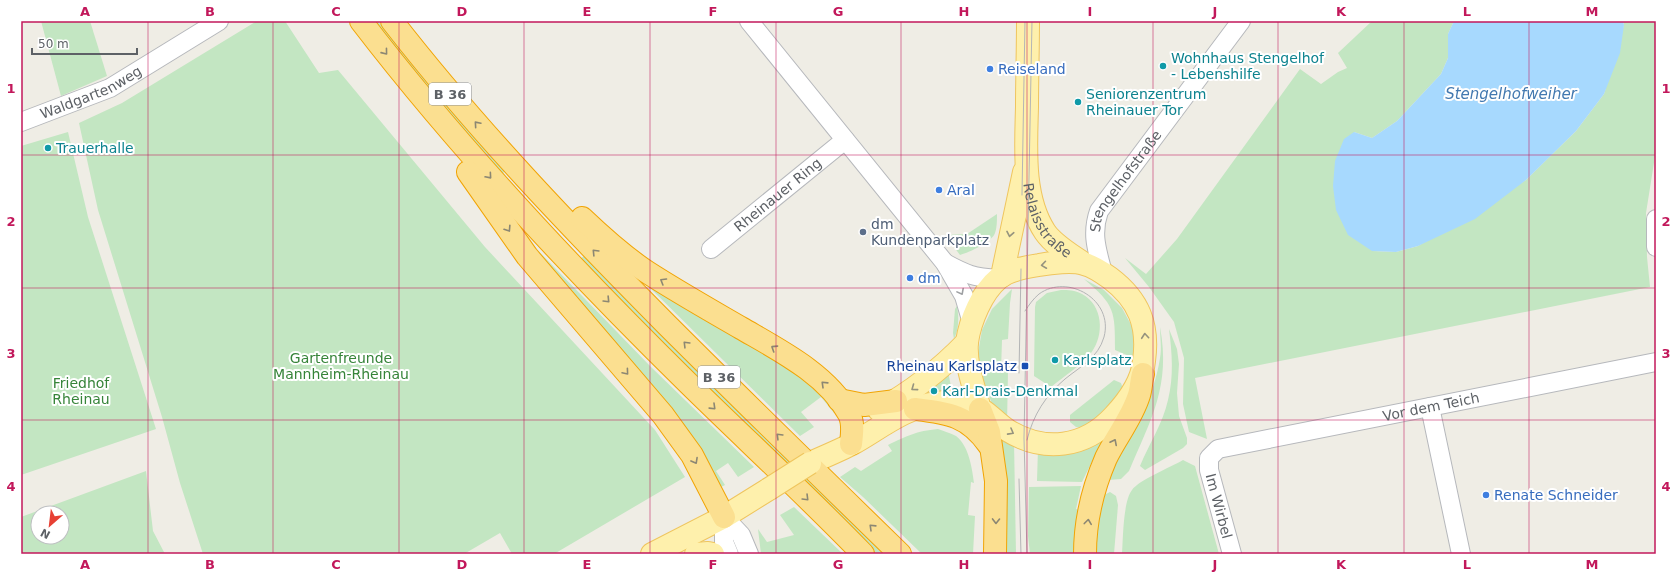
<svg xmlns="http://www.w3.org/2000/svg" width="1677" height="575" font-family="'DejaVu Sans',sans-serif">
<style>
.green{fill:#c3e6c2;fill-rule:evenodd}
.water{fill:#a7d9fe}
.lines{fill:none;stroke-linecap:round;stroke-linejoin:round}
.minor-casing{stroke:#b6b8bc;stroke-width:20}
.major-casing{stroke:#efc55e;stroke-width:24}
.highway-casing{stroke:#f1a404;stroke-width:24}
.minor{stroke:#fff;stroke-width:18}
.major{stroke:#fef0ac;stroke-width:22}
.highway{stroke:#fbdf90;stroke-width:22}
.tram{stroke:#b4b5b6;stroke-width:1}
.major-bridge-casing{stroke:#efc55e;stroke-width:24;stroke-linecap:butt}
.major-bridge{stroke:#fef0ac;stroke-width:22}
.oneway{stroke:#8c8773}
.oneway2{stroke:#95937e}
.oneway3{stroke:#9ea0a3}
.grid{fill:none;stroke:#c2185b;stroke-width:1;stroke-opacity:0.55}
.culture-dot{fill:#0f9aa8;stroke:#fff;stroke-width:1.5}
.shop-dot{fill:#3f7fe0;stroke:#fff;stroke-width:1.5}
.service-dot{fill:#5c6f8a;stroke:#fff;stroke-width:1.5}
.transit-dot{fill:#1a4fb4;stroke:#fff;stroke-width:1.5}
.labels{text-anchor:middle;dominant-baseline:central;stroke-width:4;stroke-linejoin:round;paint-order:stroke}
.shield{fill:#fff;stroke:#8e9094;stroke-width:1}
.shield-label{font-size:13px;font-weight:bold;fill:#5d6166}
.culture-label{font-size:14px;fill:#0d838f;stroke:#fff;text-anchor:start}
.shop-label{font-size:14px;fill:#366cbe;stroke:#fff;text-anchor:start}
.street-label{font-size:14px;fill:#5d6166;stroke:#fff}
.service-label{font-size:14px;fill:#4e5e75;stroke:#fff;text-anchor:start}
.park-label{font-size:14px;fill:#368439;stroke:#fff}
.transit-label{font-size:14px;fill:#164399;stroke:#fff;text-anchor:end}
.water-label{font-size:15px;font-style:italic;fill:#4379b0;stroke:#fff}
.neatline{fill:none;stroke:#c2185b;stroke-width:1.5}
.grid-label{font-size:13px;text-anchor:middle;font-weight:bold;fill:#c2185b}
</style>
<rect width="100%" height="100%" fill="#efede5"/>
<!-- green -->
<g class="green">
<path d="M41,21H90L107,76L61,96Z"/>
<path d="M257,21H285L319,73L338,70L485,247L655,430L685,477L554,554H512L500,533L464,554H203L180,483L162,417L98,210L79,123L122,103Z"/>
<path d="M372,21H378L427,81L505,171L502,174L488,160Z"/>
<path d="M1372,21H1454L1448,34V58L1441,74L1397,121L1372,138L1354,132L1372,251L1396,252L1418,246L1526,180L1576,131L1604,94L1624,25L1623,21H1656V150L1646,213L1647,257L1650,287L1195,378L1207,439L1189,432L1183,404L1184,358L1174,322L1149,287L1125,258L1146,274L1177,239L1300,69L1321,84L1338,72L1347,68L1338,53Z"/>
<path d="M68,132L88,217L156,429L21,475V146Z"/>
<path d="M997,214C997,220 997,228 995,233C992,242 970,252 960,255L945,235L967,234Z"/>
<path d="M522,234L651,367L754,467L738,477L728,463L716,471L725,485L721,487L700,456Z"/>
<path d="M584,256L587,258L886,554H876L625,305L580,259Z"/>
<path d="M641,279L781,357L840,410L834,413L821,397L801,412L814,427L800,436Z"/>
<path d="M1084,279L1104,290L1122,308L1135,332L1136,359L1115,350C1115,311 1115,305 1084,279Z"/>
<path d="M1012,289L1010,303L1008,339L1002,340L1001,371H1008L1007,425L994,409L982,378L978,353L982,330L992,309Z"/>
<path d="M1061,290C1068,290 1075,290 1082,294C1103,305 1105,335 1091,353C1081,366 1064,376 1051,387L1034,376L1035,307L1036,302L1047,293Z"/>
<path d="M957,306C959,318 959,328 954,339L953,333L955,309Z"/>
<path d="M1160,327C1171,386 1151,419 1129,471L1121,479L1108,480L1112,469C1131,434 1154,399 1160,358C1162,349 1160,337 1160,327Z"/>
<path d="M1169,329L1177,349L1179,364L1177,393L1179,416L1187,438V444L1183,448L1145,470L1140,466C1149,444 1163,423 1168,400C1174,376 1172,353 1169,329Z"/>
<path d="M948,371L953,397L919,401L925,389Z"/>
<path d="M1114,380L1121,383L1124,392L1122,400L1083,428L1076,427L1070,422V415Z"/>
<path d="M938,429C943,431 951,433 956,436C969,446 972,468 974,483L971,482L968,515L975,516L973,554H922L863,497L840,477L855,467L861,471L892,451L888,445C907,436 916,431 938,429Z"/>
<path d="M998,432L1014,441L1016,554H1004Z"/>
<path d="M1100,439L1102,441L1082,482L1037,481L1038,448Z"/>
<path d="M1183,460L1195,466L1219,554H1122C1123,540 1123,501 1132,490C1139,480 1171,467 1183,460Z"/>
<path d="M146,471L153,531L165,554H21V517ZM38,513H62V537H38Z"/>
<path d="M1081,486L1076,509L1079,510L1073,554H1030L1028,536L1029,487Z"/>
<path d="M1110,492L1116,496L1118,505L1114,554H1094L1099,510L1104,495Z"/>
<path d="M794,507L843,554H761L758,529L767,542L794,535L780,515Z"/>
</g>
<!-- water -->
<path class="water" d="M1454,21H1623L1624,25L1620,53L1604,94L1576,131L1526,180L1475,219L1418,246L1396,252L1372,251L1348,235L1336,210L1333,186L1335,161L1344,139L1354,132L1372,138L1397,121L1441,74L1448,58V34Z"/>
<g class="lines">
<!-- minor casing -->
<g class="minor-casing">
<g id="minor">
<path d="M749,21L945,263L964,296L972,323"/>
<path id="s1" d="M21,122L110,88L219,21"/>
<path d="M1656,219V247"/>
<path id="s2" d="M711,249L845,140"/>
<path d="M945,263C967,275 973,277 998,279"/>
<path id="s3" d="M1103,273C1097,250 1091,234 1099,211L1241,21"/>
<path d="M1430,407L1461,554"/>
<path d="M724,517L741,535L749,554"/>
<path d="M724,517V542L729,554"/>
<path id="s4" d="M1232,554L1209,470V458L1218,449L1656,362"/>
</g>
</g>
<!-- major casing -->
<g class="major-casing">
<g id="major">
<path id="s5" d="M1028,21C1028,50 1027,78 1027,107C1026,147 1022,197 1045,232C1054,245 1070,254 1083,263"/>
<path d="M1002,276L1024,172"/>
<path d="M879,410C912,392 941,369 967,342"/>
<path d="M810,463C824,457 838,451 852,444C879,429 905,407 937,403C946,401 961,400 971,403C985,409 995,422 1007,430C1044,453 1085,448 1114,416C1128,401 1142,382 1144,361C1149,325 1139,300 1110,278C1103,273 1093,266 1084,264C1073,260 1050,263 1039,265C1026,267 1009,270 999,278C982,292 970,321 967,342C965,365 974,387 980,409"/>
<path d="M652,554L724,517L769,489"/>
<path d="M696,554L708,553L713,554"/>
</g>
</g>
<!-- highway casing -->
<g class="highway-casing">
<g id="highway">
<path d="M361,21C460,150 573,270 689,384C747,441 807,496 863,554"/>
<path d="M392,21C476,129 571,228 667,325C744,402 822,478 900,554"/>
<path d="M468,172L527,256L663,415L692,455L724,517"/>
<path d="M582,218C603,238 623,256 647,272C678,292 710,310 741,328C779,350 827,374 849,414C854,423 852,434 851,444"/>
<path d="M839,400L864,405L896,401"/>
<path d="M915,409C948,413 968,415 989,445"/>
<path d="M980,409L989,432L996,481L995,554"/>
<path d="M1085,554C1085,522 1093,488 1106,458C1116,437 1132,418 1139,395C1141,389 1141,381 1143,374"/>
</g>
</g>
<!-- minor -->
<use href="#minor" class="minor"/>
<!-- major -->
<use href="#major" class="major"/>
<!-- highway -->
<use href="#highway" class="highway"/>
<!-- tram -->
<g class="tram">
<path d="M1022,195L1025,21"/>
<path d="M1025,311C1029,305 1033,299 1039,294C1068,273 1114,300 1104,337C1098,358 1081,366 1065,379C1046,395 1033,415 1027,440"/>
<path d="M1019,373L1021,269"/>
<path d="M1019,479L1021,554"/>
<path d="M1027,554L1024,438L1032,21"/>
</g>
<!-- major-bridge casing -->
<g class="major-bridge-casing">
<path id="major-bridge" d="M769,489L810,463"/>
</g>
<!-- major-bridge -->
<use href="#major-bridge" class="major-bridge"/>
</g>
<!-- one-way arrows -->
<defs><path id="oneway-chevron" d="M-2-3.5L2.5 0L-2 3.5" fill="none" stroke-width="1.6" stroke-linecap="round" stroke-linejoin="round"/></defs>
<g class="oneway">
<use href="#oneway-chevron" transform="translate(385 52) rotate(51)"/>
<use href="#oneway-chevron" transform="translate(477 124) rotate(-131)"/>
<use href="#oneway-chevron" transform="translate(489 176) rotate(49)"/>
<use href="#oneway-chevron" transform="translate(508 229) rotate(57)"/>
<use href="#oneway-chevron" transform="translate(595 252) rotate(-134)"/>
<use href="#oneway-chevron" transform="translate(663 281) rotate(-149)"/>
<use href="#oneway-chevron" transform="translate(607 300) rotate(46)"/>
<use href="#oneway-chevron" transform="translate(686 344) rotate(-135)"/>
<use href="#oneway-chevron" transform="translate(774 348) rotate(-147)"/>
<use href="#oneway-chevron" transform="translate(626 372) rotate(50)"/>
<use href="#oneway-chevron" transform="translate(824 384) rotate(-136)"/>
<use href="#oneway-chevron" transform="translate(713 407) rotate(44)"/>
<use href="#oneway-chevron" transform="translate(779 436) rotate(-135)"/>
<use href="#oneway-chevron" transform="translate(1114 442) rotate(-63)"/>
<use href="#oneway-chevron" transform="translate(695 461) rotate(61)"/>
<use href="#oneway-chevron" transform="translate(806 498) rotate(45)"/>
<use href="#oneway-chevron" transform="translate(996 521) rotate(91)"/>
<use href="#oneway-chevron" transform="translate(1088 522) rotate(-83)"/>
<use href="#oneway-chevron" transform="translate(872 527) rotate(-136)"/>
</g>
<g class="oneway2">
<use href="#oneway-chevron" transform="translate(1010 234) rotate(101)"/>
<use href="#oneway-chevron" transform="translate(1044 265) rotate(172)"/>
<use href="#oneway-chevron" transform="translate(1145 336) rotate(-95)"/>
<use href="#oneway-chevron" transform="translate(914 388) rotate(144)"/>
<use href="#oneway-chevron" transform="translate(1011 432) rotate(29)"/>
</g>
<use class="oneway3" href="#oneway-chevron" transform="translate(961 292) rotate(62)"/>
<!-- grid -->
<path class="grid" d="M148,21V554M273,21V554M399,21V554M524,21V554M650,21V554M776,21V554M901,21V554M1027,21V554M1153,21V554M1278,21V554M1404,21V554M1529,21V554M21,155H1656M21,288H1656M21,420H1656"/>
<!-- markers -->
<g class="culture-dot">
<circle cx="1163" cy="66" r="4"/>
<circle cx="1078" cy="102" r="4"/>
<circle cx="48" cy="148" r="4"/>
<circle cx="1055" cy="360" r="4"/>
<circle cx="934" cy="391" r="4"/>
</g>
<g class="shop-dot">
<circle cx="990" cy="69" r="4"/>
<circle cx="939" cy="190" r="4"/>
<circle cx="910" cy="278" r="4"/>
<circle cx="1486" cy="495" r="4"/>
</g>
<circle class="service-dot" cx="863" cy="232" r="4"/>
<rect class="transit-dot" x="1021" y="362" width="8" height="8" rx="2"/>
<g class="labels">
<!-- shield labels -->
<g class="shield">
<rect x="429" y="83" width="42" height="22" rx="3"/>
<rect x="698" y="366" width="42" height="22" rx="3"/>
</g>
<g class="shield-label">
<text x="450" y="94">B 36</text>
<text x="719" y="377">B 36</text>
</g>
<!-- culture labels -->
<g class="culture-label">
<text x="1171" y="58">Wohnhaus Stengelhof<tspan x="1171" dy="16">- Lebenshilfe</tspan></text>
<text x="1086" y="94">Seniorenzentrum<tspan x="1086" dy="16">Rheinauer Tor</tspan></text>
<text x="56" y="148">Trauerhalle</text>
<text x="1063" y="360">Karlsplatz</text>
<text x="942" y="391">Karl-Drais-Denkmal</text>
</g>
<!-- shop labels -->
<g class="shop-label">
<text x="998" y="69">Reiseland</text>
<text x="947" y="190">Aral</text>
<text x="918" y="278">dm</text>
<text x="1494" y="495">Renate Schneider</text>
</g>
<!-- street labels -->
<g class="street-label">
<text stroke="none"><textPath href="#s1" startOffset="76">Waldgartenweg</textPath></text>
<text stroke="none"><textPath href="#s3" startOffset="102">Stengelhofstraße</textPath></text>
<text stroke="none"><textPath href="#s2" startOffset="86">Rheinauer Ring</textPath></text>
<text stroke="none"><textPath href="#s5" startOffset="205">Relaisstraße</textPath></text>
<text stroke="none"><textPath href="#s4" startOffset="329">Vor dem Teich</textPath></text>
<text transform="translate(1219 506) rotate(75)">Im Wirbel</text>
</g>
<!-- service labels -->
<g class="service-label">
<text x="871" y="224">dm<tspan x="871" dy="16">Kundenparkplatz</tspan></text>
</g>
<!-- park labels -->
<g class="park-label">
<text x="341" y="358">Gartenfreunde<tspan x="341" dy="16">Mannheim-Rheinau</tspan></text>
<text x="81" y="383">Friedhof<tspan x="81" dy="16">Rheinau</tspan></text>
</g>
<!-- transit labels -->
<g class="transit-label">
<text x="1017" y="366">Rheinau Karlsplatz</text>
</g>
<!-- water labels -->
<g class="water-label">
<text x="1511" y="94">Stengelhofweiher</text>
</g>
</g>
<!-- border -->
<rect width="1677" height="575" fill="none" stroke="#ffffff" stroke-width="44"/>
<!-- north arrow -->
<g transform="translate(50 525) rotate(208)"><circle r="19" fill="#ffffff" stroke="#bec0c2"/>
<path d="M0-3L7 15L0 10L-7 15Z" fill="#e74034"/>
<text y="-6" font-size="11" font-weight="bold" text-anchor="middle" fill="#5d6166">N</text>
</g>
<!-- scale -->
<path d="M32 48v6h105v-6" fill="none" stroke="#5d6166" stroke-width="2"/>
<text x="38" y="48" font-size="12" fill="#5d6166" stroke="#ffffff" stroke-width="3" paint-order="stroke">50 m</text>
<rect x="22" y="22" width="1633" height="531" class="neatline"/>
<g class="grid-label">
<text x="85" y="16">A</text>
<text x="210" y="16">B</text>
<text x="336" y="16">C</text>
<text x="462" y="16">D</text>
<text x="587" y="16">E</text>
<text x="713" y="16">F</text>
<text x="838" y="16">G</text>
<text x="964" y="16">H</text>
<text x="1090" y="16">I</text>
<text x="1215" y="16">J</text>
<text x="1341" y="16">K</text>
<text x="1467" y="16">L</text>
<text x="1592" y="16">M</text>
<text x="11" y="93">1</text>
<text x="1666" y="93">1</text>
<text x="11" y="226">2</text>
<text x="1666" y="226">2</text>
<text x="11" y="358">3</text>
<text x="1666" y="358">3</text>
<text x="11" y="491">4</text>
<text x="1666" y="491">4</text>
<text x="85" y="569">A</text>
<text x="210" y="569">B</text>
<text x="336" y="569">C</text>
<text x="462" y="569">D</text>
<text x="587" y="569">E</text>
<text x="713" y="569">F</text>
<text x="838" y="569">G</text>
<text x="964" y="569">H</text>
<text x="1090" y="569">I</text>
<text x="1215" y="569">J</text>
<text x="1341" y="569">K</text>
<text x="1467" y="569">L</text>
<text x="1592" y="569">M</text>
</g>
</svg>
